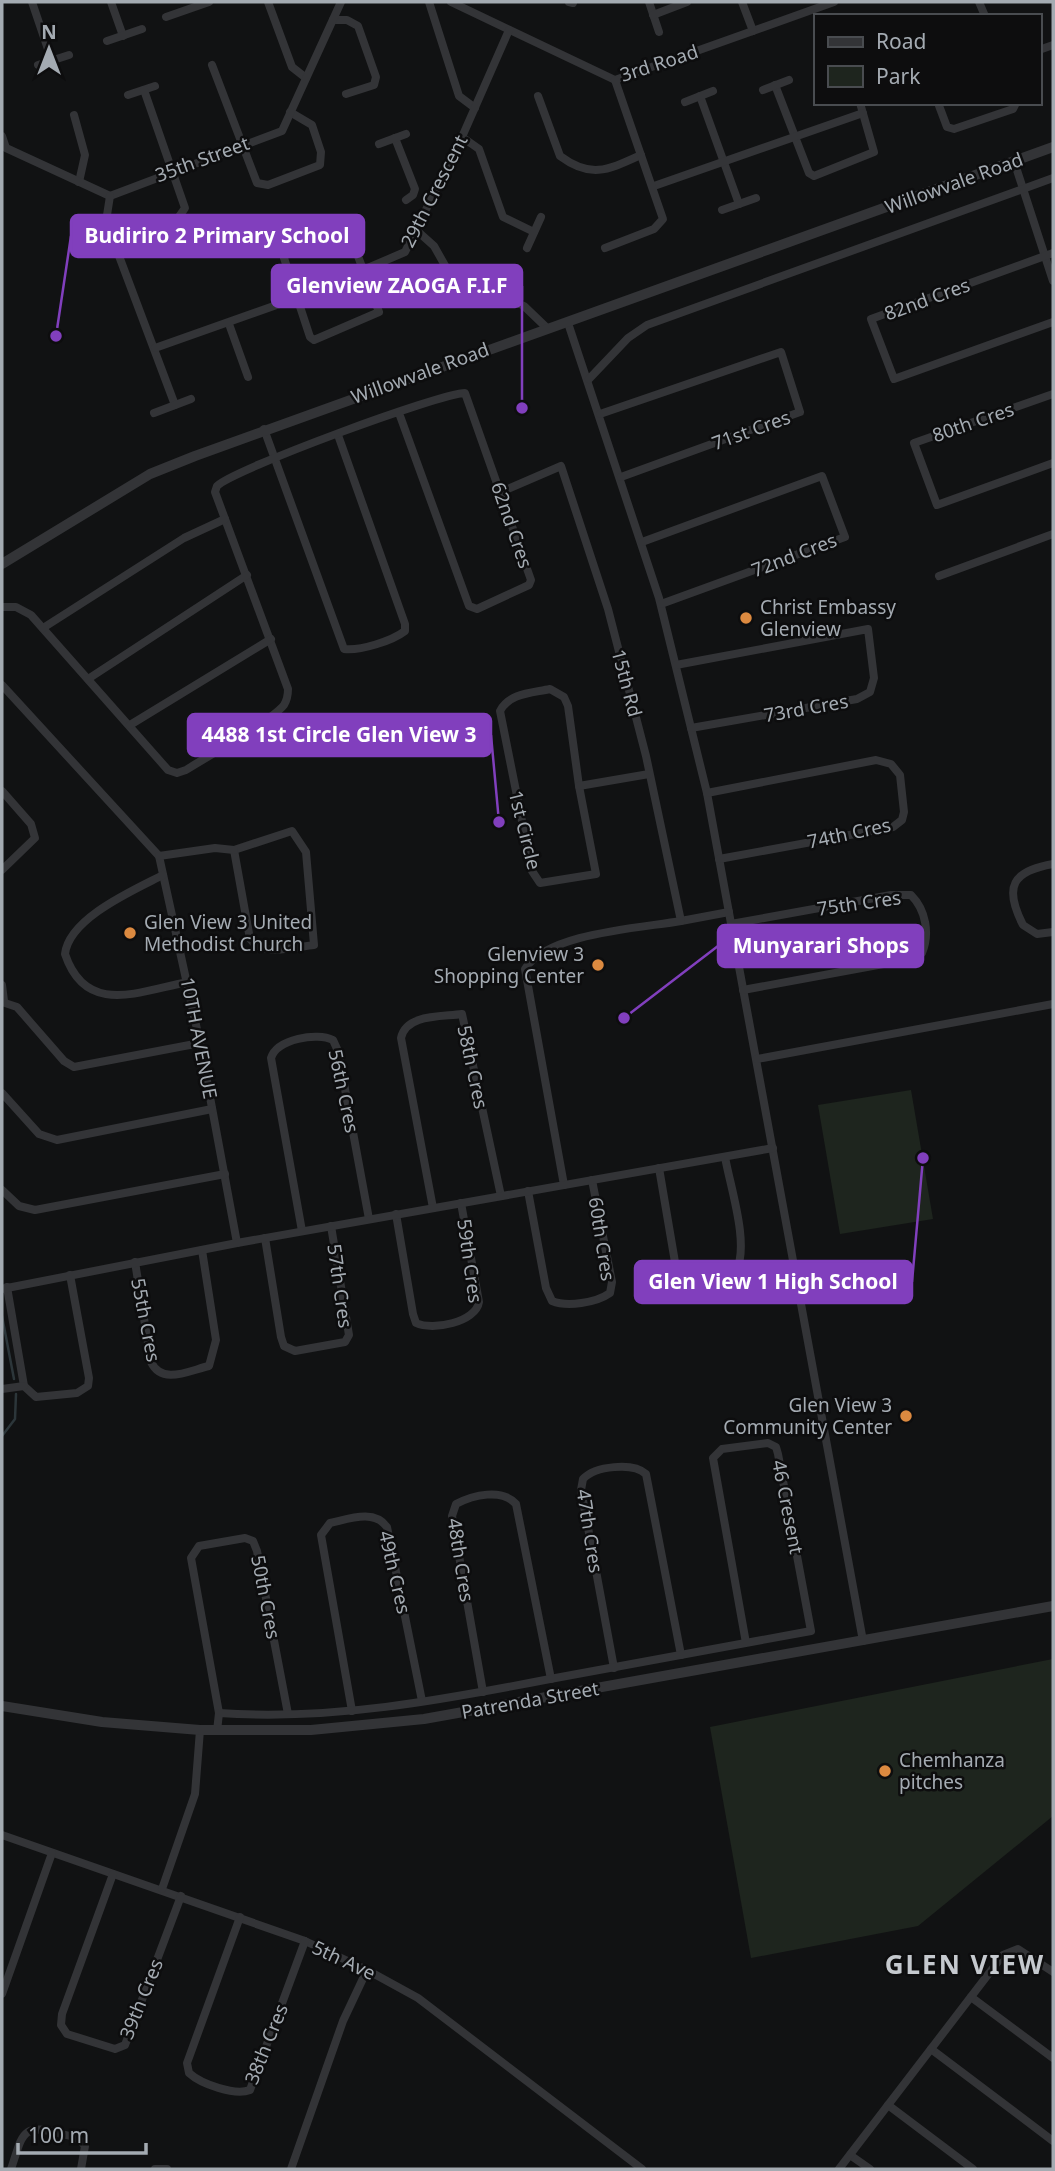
<svg xmlns="http://www.w3.org/2000/svg" width="1055" height="2171" font-family="'Noto Sans',sans-serif">
<style>
.green{fill:#1e251e}
.lines{fill:none;stroke-linecap:round;stroke-linejoin:round}
.stream{stroke:#2c363a;stroke-width:2.5}
.minor{stroke:#333437;stroke-width:8}
.tertiary{stroke:#333437;stroke-width:10}
.poi-dot{fill:#dc8a40;stroke:#0d0d0e;stroke-width:2.5}
.labels{text-anchor:middle;dominant-baseline:central;stroke-width:5;stroke-linejoin:round;paint-order:stroke}
.street-label{font-size:19px;fill:#a4abb2;stroke:#0d0d0e}
.poi-label{font-size:19px;fill:#a4abb2;stroke:#0d0d0e;text-anchor:start}
.district-label{font-size:26px;font-weight:bold;letter-spacing:2px;fill:#c5c9ce;stroke:#0d0d0e}
.leader{fill:none;stroke:#813fbd;stroke-width:2.5}
.callout-dot{fill:#813fbd;stroke:#0d0d0e;stroke-width:2.5}
.callout{fill:#813fbd;stroke:#813fbd;stroke-width:2.5}
.callout-label{font-size:21px;text-anchor:middle;font-weight:bold;fill:#fff}
</style>
<rect width="100%" height="100%" fill="#111213"/>
<!-- green -->
<g class="green">
<path d="M911,1090L933,1219L840,1234L818,1105Z"/>
<path d="M1053,1659V1816L918,1926L751,1958L710,1727Z"/>
</g>
<g class="lines">
<!-- stream -->
<g class="stream">
<path d="M2,1316L14,1379"/>
<path d="M2,1436L15,1419L16,1394"/>
</g>
<!-- minor -->
<g class="minor">
<path d="M32,2L52,61"/>
<path d="M111,2L123,36"/>
<path d="M268,2L292,67L306,78"/>
<path d="M429,2L459,96L475,108"/>
<path d="M451,2L615,80L834,2"/>
<path d="M569,2L573,3"/>
<path d="M649,2L659,32"/>
<path d="M742,2L753,31"/>
<path d="M979,2L985,16"/>
<path d="M653,15L687,2"/>
<path d="M166,17L209,2"/>
<path d="M333,20H347L358,26L376,77L374,85L346,94"/>
<path d="M107,41L142,29"/>
<path d="M1039,50L1053,45"/>
<path d="M38,65L69,55"/>
<path d="M212,65L257,183L268,185L320,165L321,152L312,125L290,112"/>
<path d="M775,85L809,173L814,176L874,152L860,103"/>
<path d="M763,90L789,80"/>
<path d="M128,95L155,86"/>
<path d="M538,96L560,156C591,179 608,170 641,155"/>
<path d="M700,96L739,204"/>
<path d="M685,102L713,91"/>
<path d="M938,103L947,127L954,129L1013,109L1016,103"/>
<path d="M74,115L85,155L79,182"/>
<path d="M2,136L6,148L110,196"/>
<path d="M462,137L479,149L503,217L534,232"/>
<path d="M395,138L415,189L413,195L406,200"/>
<path d="M379,144L406,134"/>
<path d="M1014,161L1053,281"/>
<path d="M654,186L863,113"/>
<path d="M110,196L282,131L341,2"/>
<path d="M110,196L107,215L113,240L175,405"/>
<path d="M722,210L756,198"/>
<path d="M415,229L434,246L447,269L524,306L548,329"/>
<path d="M346,232L350,235L379,312L314,340L310,337L284,258L287,253Z"/>
<path d="M113,240L178,218L185,208L144,90"/>
<path d="M527,248L541,217"/>
<path d="M605,248L654,229L663,219L615,80"/>
<path d="M1053,253L871,319L894,379L1053,322"/>
<path d="M568,323L659,598L707,793L863,1641"/>
<path d="M229,324L248,377"/>
<path d="M155,348L302,296L405,252L462,137L509,30"/>
<path d="M589,379L628,338L647,325L1053,178"/>
<path d="M1053,394L914,443L937,505L1053,463"/>
<path d="M154,413L191,399"/>
<path d="M600,414L781,352L800,412L621,477"/>
<path d="M264,429L344,649C360,651 392,641 405,631V624L338,435"/>
<path d="M501,492L561,466L608,609L646,756L681,921L729,912"/>
<path d="M642,542L822,476L845,537L661,604"/>
<path d="M939,576L1053,534"/>
<path d="M2,607H16L31,615L168,770L177,773L186,770C208,756 270,722 284,705C287,700 288,695 288,689L215,492L217,486C234,469 441,393 465,393L531,580L529,585L477,609L469,606L399,413"/>
<path d="M43,628L184,538L225,519"/>
<path d="M676,665L868,629L874,678L870,692L857,699L691,728"/>
<path d="M88,679L247,575"/>
<path d="M2,685L159,856L200,1043L237,1243"/>
<path d="M550,689L564,697L568,706L579,786L596,874L540,883L532,871L500,711C509,693 532,693 550,689Z"/>
<path d="M130,725L271,639"/>
<path d="M579,786L649,774"/>
<path d="M2,791L31,824L35,838L2,870"/>
<path d="M707,793L876,760L891,764L900,775L904,812L902,820L893,827L719,859"/>
<path d="M292,831L306,852L314,945C295,947 263,957 250,939L234,850Z"/>
<path d="M159,856L215,848L234,850"/>
<path d="M1053,864C1013,871 1003,886 1023,925L1037,934L1053,932"/>
<path d="M163,875C134,890 69,918 65,954C86,1017 140,991 188,982"/>
<path d="M731,924L891,895H911C926,910 930,934 922,953L905,960L743,990"/>
<path d="M2,985L4,1001"/>
<path d="M2,1002L17,1007L64,1061L74,1067L200,1043"/>
<path d="M757,1059L1053,1004"/>
<path d="M2,1093L39,1134L57,1140L212,1109"/>
<path d="M659,1168L676,1268C687,1284 718,1273 736,1271C750,1245 730,1186 725,1157"/>
<path d="M564,1185L525,969C547,933 641,928 681,921"/>
<path d="M2,1190L19,1206L35,1210L225,1174"/>
<path d="M528,1191L546,1288L552,1301C567,1307 596,1303 610,1293L612,1282L592,1180"/>
<path d="M433,1208L401,1038C406,1014 441,1017 462,1014L501,1196"/>
<path d="M396,1214L413,1314L416,1323C433,1331 476,1322 479,1302L461,1203"/>
<path d="M302,1231L271,1058C277,1039 317,1032 333,1040L338,1051L369,1219"/>
<path d="M265,1238L281,1337L284,1346L295,1351L345,1342L349,1335L331,1226"/>
<path d="M135,1262L151,1362C162,1385 188,1371 209,1366L216,1340L202,1250"/>
<path d="M7,1287L24,1386L36,1397L77,1393L88,1386L89,1378L70,1275"/>
<path d="M2,1289L237,1243L773,1148"/>
<path d="M2,1389L24,1386"/>
<path d="M614,1668L581,1490L583,1479C595,1466 633,1462 646,1474L681,1655"/>
<path d="M483,1692L452,1516L456,1504C473,1495 502,1488 516,1504L551,1679"/>
<path d="M352,1711L321,1535L330,1523C349,1519 374,1509 387,1527L422,1701"/>
<path d="M219,1713L191,1558L199,1546L245,1538L253,1541L257,1551L288,1714"/>
<path d="M217,1731L219,1713C330,1721 442,1700 550,1679C637,1663 724,1647 811,1631L778,1454L776,1447L768,1443L722,1449L713,1458L746,1643"/>
<path d="M2,1835L305,1941L367,1970L418,1998L642,2169"/>
<path d="M113,1874L62,2014L61,2025L67,2034L115,2049L125,2045L181,1896"/>
<path d="M162,1889L195,1794L200,1730"/>
<path d="M240,1917L187,2063L189,2073C201,2084 235,2096 250,2090L305,1941"/>
<path d="M2,1994L52,1853"/>
<path d="M971,1997L1053,2058"/>
<path d="M931,2049L1053,2141"/>
<path d="M888,2105L973,2169"/>
<path d="M850,2155L870,2169"/>
<path d="M11,2169C23,2134 21,2122 61,2134C71,2136 79,2137 85,2146L81,2169"/>
<path d="M155,2169H167"/>
<path d="M291,2169L343,2021L367,1970"/>
<path d="M839,2169L1003,1955L1018,1949L1053,1972"/>
</g>
<!-- tertiary -->
<g class="tertiary">
<path d="M2,564L150,474L195,456L1053,147"/>
<path d="M2,1706L102,1722L200,1730H311L424,1719L1053,1606"/>
</g>
</g>
<!-- markers -->
<g class="poi-dot">
<circle cx="746" cy="618" r="7"/>
<circle cx="130" cy="933" r="7"/>
<circle cx="598" cy="965" r="7"/>
<circle cx="906" cy="1416" r="7"/>
<circle cx="885" cy="1771" r="7"/>
</g>
<g class="labels">
<!-- street labels -->
<g class="street-label">
<text transform="translate(659 63) rotate(-18)">3rd Road</text>
<text transform="translate(202 159) rotate(-20)">35th Street</text>
<text transform="translate(954 183) rotate(-20)">Willowvale Road</text>
<text transform="translate(434 191) rotate(-63)">29th Crescent</text>
<text transform="translate(927 299) rotate(-20)">82nd Cres</text>
<text transform="translate(420 373) rotate(-20)">Willowvale Road</text>
<text transform="translate(973 422) rotate(-19)">80th Cres</text>
<text transform="translate(751 430) rotate(-20)">71st Cres</text>
<text transform="translate(512 525) rotate(71)">62nd Cres</text>
<text transform="translate(794 555) rotate(-21)">72nd Cres</text>
<text transform="translate(627 683) rotate(75)">15th Rd</text>
<text transform="translate(806 708) rotate(-10)">73rd Cres</text>
<text transform="translate(525 830) rotate(76)">1st Circle</text>
<text transform="translate(849 833) rotate(-12)">74th Cres</text>
<text transform="translate(859 903) rotate(-8)">75th Cres</text>
<text transform="translate(199 1038) rotate(79)">10TH AVENUE</text>
<text transform="translate(473 1067) rotate(78)">58th Cres</text>
<text transform="translate(344 1091) rotate(78)">56th Cres</text>
<text transform="translate(602 1239) rotate(81)">60th Cres</text>
<text transform="translate(470 1261) rotate(82)">59th Cres</text>
<text transform="translate(340 1286) rotate(82)">57th Cres</text>
<text transform="translate(146 1320) rotate(79)">55th Cres</text>
<text transform="translate(788 1507) rotate(79)">46 Cresent</text>
<text transform="translate(590 1531) rotate(81)">47th Cres</text>
<text transform="translate(461 1560) rotate(81)">48th Cres</text>
<text transform="translate(395 1572) rotate(77)">49th Cres</text>
<text transform="translate(266 1597) rotate(79)">50th Cres</text>
<text transform="translate(530 1700) rotate(-10)">Patrenda Street</text>
<text transform="translate(344 1960) rotate(25)">5th Ave</text>
<text transform="translate(141 1999) rotate(-68)">39th Cres</text>
<text transform="translate(266 2044) rotate(-68)">38th Cres</text>
</g>
<!-- poi labels -->
<g class="poi-label">
<text x="760" y="607">Christ Embassy<tspan x="760" dy="22">Glenview</tspan></text>
<text x="144" y="922">Glen View 3 United<tspan x="144" dy="22">Methodist Church</tspan></text>
<text x="584" y="954" text-anchor="end">Glenview 3<tspan x="584" dy="22">Shopping Center</tspan></text>
<text x="892" y="1405" text-anchor="end">Glen View 3<tspan x="892" dy="22">Community Center</tspan></text>
<text x="899" y="1760">Chemhanza<tspan x="899" dy="22">pitches</tspan></text>
</g>
<!-- district labels -->
<g class="district-label">
<text x="965" y="1964">GLEN VIEW</text>
</g>
</g>
<!-- callouts -->
<path class="leader" d="M56 336L71 236M522 408L522 286M499 822L491 735M624 1018L718 946M923 1158L912 1282"/>
<g class="callout-dot">
<circle cx="56" cy="336" r="7"/>
<circle cx="522" cy="408" r="7"/>
<circle cx="499" cy="822" r="7"/>
<circle cx="624" cy="1018" r="7"/>
<circle cx="923" cy="1158" r="7"/>
</g>
<g class="callout">
<rect x="71" y="215" width="293" height="42" rx="7"/>
<rect x="272" y="265" width="250" height="42" rx="7"/>
<rect x="188" y="714" width="303" height="42" rx="7"/>
<rect x="718" y="925" width="205" height="42" rx="7"/>
<rect x="635" y="1261" width="277" height="42" rx="7"/>
</g>
<g class="callout-label">
<text x="217" y="243">Budiriro 2 Primary School</text>
<text x="397" y="293">Glenview ZAOGA F.I.F</text>
<text x="339" y="742">4488 1st Circle Glen View 3</text>
<text x="821" y="953">Munyarari Shops</text>
<text x="773" y="1289">Glen View 1 High School</text>
</g>
<!-- border -->
<rect width="1055" height="2171" fill="none" stroke="#a4abb2" stroke-width="7"/>
<!-- legend -->
<rect x="814" y="14" width="228" height="91" fill="#0d0d0e" stroke="#494c50" stroke-width="2"/>
<rect x="828" y="37" width="35" height="10" fill="#333437" stroke="#494c50" stroke-width="2"/>
<text x="876" y="49" font-size="21" fill="#a4abb2">Road</text>
<rect x="828" y="66" width="35" height="21" fill="#1e251e" stroke="#494c50" stroke-width="2"/>
<text x="876" y="84" font-size="21" fill="#a4abb2">Park</text>
<!-- north arrow -->
<g transform="translate(49 49)" stroke="#0d0d0e" stroke-width="5" paint-order="stroke">
<path d="M0-5L12 26L0 18L-12 26Z" fill="#a4abb2"/>
<text y="-10" font-size="19" font-weight="bold" text-anchor="middle" fill="#a4abb2">N</text>
</g>
<!-- scale -->
<path d="M18 2143v10h128v-10" fill="none" stroke="#a4abb2" stroke-width="3.5"/>
<text x="28" y="2143" font-size="21" fill="#a4abb2" stroke="#0d0d0e" stroke-width="5" paint-order="stroke">100 m</text>
</svg>
